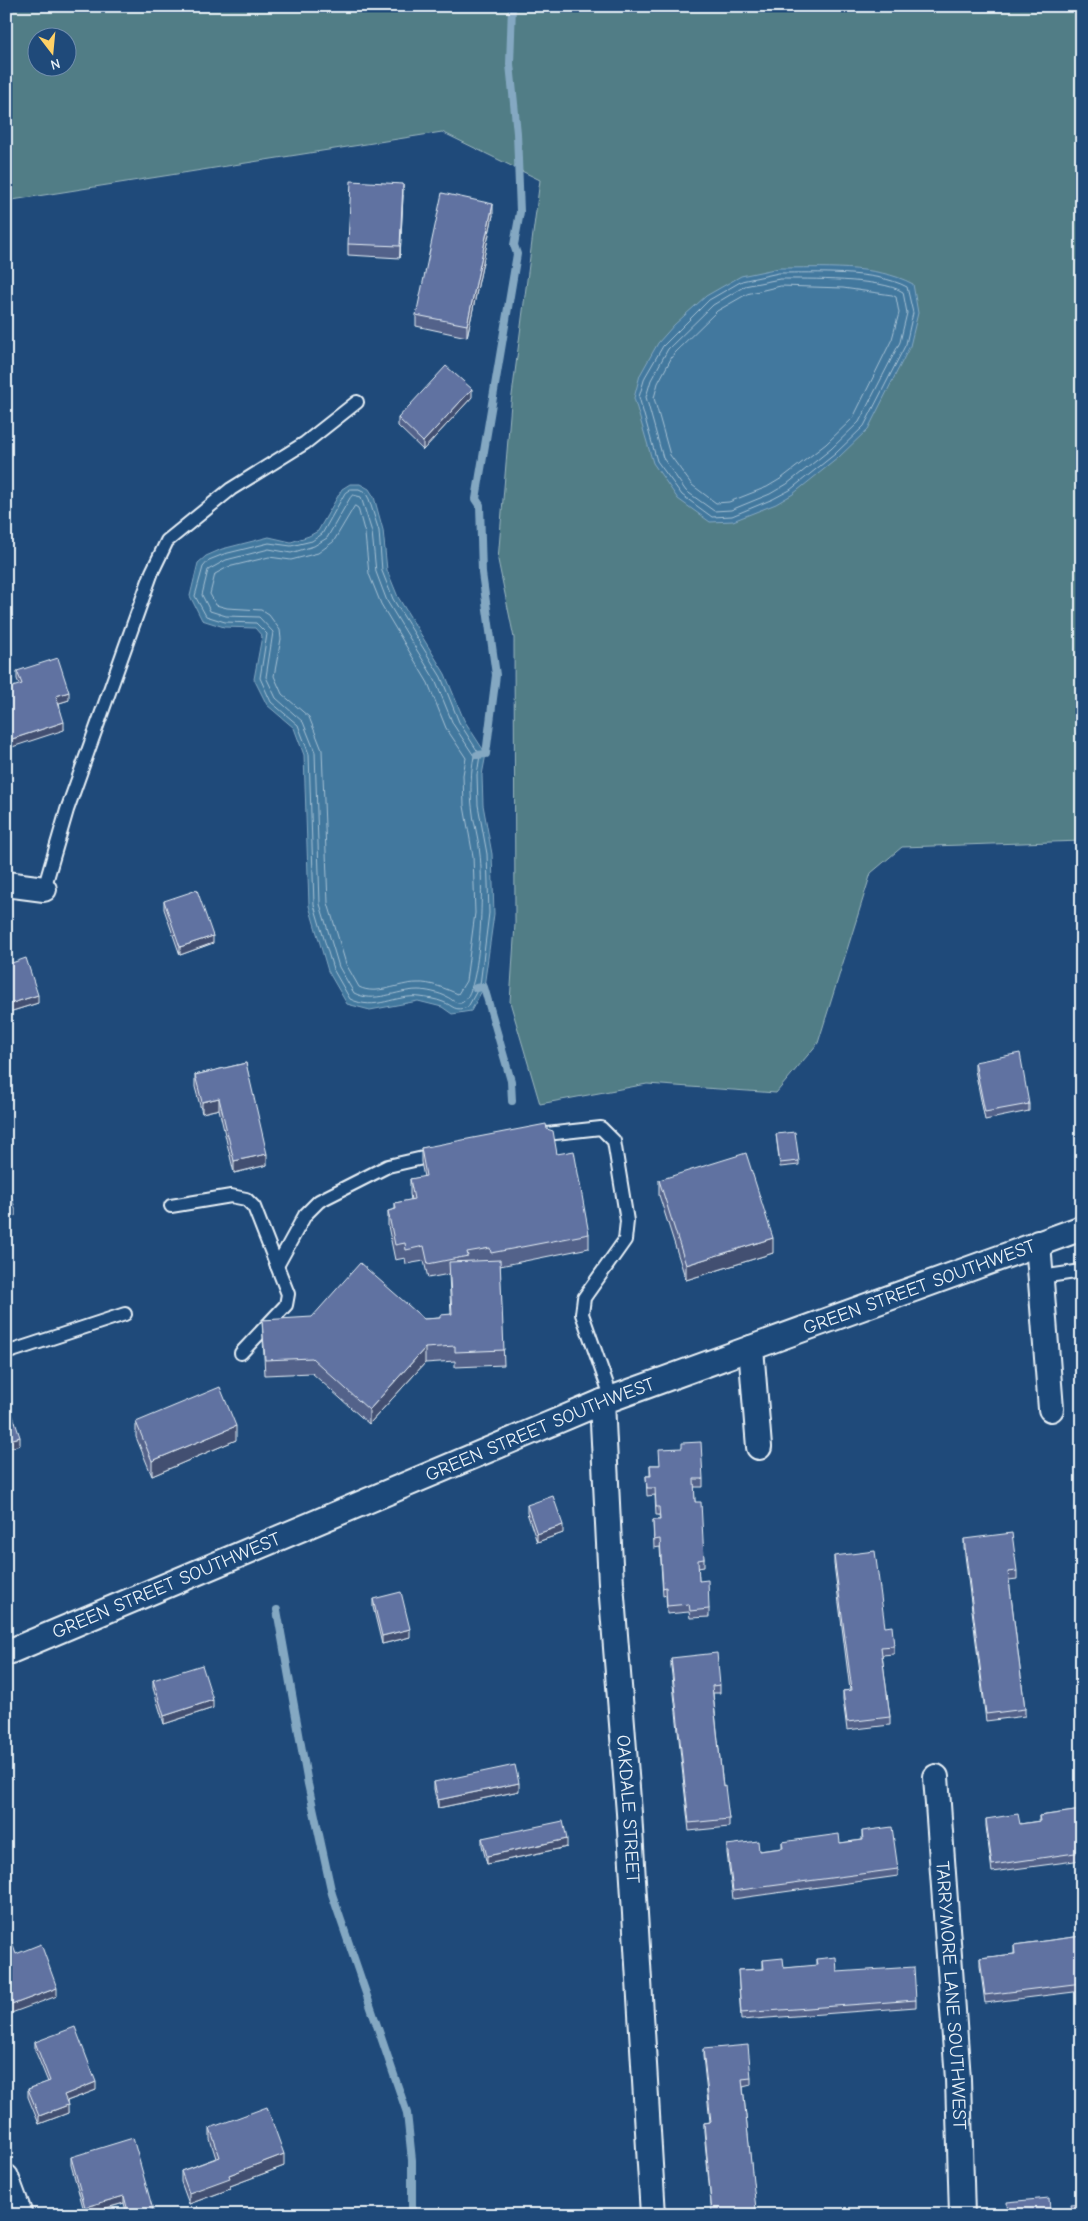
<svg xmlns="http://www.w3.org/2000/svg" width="1088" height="2221" font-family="'Comic Neue',sans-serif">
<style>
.green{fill:#517d86;stroke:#9cb7bf;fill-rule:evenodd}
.water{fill:#42789e;stroke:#84a8c2}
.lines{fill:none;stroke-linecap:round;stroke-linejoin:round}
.shore{stroke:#a6c1d4;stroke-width:1}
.stream{stroke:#84a8c2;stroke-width:8}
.service-casing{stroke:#e8f1f8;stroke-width:16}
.minor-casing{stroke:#e8f1f8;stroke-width:28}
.service{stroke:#1f4a7a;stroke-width:12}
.minor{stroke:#1f4a7a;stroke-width:24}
.wall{fill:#53628a;stroke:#e8f1f8}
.shaded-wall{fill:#435071;stroke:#e8f1f8}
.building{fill:#6072a1;stroke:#e8f1f8}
.labels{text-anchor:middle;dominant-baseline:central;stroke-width:5;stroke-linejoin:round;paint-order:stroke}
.street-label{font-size:19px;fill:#e8f1f8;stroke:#1f4a7a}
</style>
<rect width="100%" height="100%" fill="#1f4a7a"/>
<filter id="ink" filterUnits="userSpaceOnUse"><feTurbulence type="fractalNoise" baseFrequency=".02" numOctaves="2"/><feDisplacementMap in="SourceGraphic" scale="10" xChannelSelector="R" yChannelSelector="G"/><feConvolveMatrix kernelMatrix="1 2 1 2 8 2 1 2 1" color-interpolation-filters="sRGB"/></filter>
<g filter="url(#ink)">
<!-- green -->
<path class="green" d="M6,6H1082V841L902,847L871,873L818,1043L776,1093L647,1084L540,1104L510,1002L515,924L514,638L498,560L511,403L540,180L442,132L6,201ZM38,38H68V68H38Z"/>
<!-- water -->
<g class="water">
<path d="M779,268C820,268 876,264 913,284L918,313L910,346L868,429L838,458L793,494L776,504L733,521L710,522L678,499L653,463L634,398L640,375L658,343L674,325L706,296L741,276Z"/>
<path d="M350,484H360L369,489L374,497L383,530L387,570L398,597L445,674L464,720L486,754L482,775L483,805L492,854L494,914L484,987L471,1011L452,1014L442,1007L418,1001L370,1010L347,1004L328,971L309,906L304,755L294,728L267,705L254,679L262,636L255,628L224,627L202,620L190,596L198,563L206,556L222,549L269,537L291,542L309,536L318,531L342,489Z"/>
</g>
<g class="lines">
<!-- shore -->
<g class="shore">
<path d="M779,273C815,273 876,270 907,287L913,313L906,344L864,426L835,454L790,490L773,499L732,516L712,517L682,495L657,461L639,397L645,377L663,346L709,300L742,281Z"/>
<path d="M780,279C808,279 881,278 903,292L907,313L900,342L859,422L831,449L787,484L770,494L731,510L714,511L686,491L663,458L646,397L651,380L668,349L713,305L745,286Z"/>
<path d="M781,286L843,288L892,295L896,297L899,313L892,339L853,418L826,444L782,478L767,487L729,502L716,503L692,485L670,455L654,398L658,383L674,353L717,311L747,294Z"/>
<path d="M351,489H359L365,492L369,499L379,531L382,571L393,599L441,677L459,722L480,755L477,775L478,805L487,854L489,913L480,985L468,1007C454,1012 454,1006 443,1002C436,999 427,998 420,997C395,994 376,1012 350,999L333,969L314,905L309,754L298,725L271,702L260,678L267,634L256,623L225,622L206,616L195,596L203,567L209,560L224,554L269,543L291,546L312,541L322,534L345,493Z"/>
<path d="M353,495L361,497L372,532L376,572L387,601L435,680L453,724L474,756C471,773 470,789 472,806C473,822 479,838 480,855C483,876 483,996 461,1003C455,1004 452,999 447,997C440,993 426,990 418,990C396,990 375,1004 354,993L339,967L320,904L315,752L303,722L276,698L266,677L273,632L259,617L226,616L210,611L202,595L208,570L226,560L269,549L291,553L314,546L327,538L350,498Z"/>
<path d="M355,506L358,508L365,534L369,574L381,604L428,683L446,728L466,758L463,775L464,806L473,856L475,913L466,981L458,994C446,989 431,982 417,983C398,983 377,996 359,987L346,964L328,903L322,750L309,717L282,694L274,676L281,639L280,630L269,615L261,610L227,608L216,605L210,594L215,574L228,567L269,557L291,560L318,553L333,542Z"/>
</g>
<!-- stream -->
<g class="stream">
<path d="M477,755L486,754L496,675L482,573L480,505L476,499L517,254L514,245L520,212L517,133L510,64L512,6"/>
<path d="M476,988L484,987L511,1081L512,1101"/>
<path d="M277,1610L308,1784L332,1894L407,2113L412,2160V2215"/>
</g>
<!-- service casing -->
<g class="service-casing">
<g id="service">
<path d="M44,889L67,810L152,572L167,541L231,489L305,443L357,402"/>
<path d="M537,1135L601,1128L614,1141L627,1221L625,1240L584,1298L582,1314L612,1399"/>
<path d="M171,1206L231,1196L246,1199L254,1207L288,1294L286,1305L241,1353"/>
<path d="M277,1266L305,1215L319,1201L388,1166L436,1155"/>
<path d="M1041,1277L1082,1271"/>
<path d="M6,1353L125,1314"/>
</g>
</g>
<!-- minor casing -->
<g class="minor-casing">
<g id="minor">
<path d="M6,884L44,889"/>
<path d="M1038,1243L1051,1409"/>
<path d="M751,1348L759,1447"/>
<path id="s1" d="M602,1402L611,1584L629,1813L653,2215"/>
<path id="s2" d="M6,1653L602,1402L1082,1228"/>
<path id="s3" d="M936,1777L958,2079L962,2215"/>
<path d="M6,2177L20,2215"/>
</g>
</g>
<!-- service -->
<use href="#service" class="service"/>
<!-- minor -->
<use href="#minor" class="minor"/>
</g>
<!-- wall -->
<g class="wall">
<path d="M403,195L400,258L348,255V244Z"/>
<path d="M493,215L467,337L416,326V315Z"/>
<path d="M472,397L423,450L398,426V418Z"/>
<path d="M17,671L69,700L59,703L64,730L19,684L17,679Z"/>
<path d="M164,901L213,943L180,955L164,909Z"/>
<path d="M6,965L38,1003L9,1012L6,1005Z"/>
<path d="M975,1062L1029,1104V1111L985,1120L975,1070Z"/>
<path d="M246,1063L267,1165L234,1173L219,1109L202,1113L195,1087V1075Z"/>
<path d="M547,1129L589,1234V1248L500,1266L504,1365L455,1367V1361L425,1363L369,1424L312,1373L265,1375L262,1320L424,1319L440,1318L451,1314L449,1274L428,1278L424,1261L406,1264L405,1258L395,1260L388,1226V1211L395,1209V1203L411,1200L410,1194V1179L424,1177L421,1162V1148Z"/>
<path d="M776,1134L799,1161V1165L780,1167Z"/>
<path d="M659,1180L773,1253L686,1280L659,1195Z"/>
<path d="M136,1422L236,1440L152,1476L136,1437Z"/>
<path d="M650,1465H659L703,1479V1487H694L695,1502L704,1559V1567L698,1568L699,1581L709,1609V1617L690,1618L689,1612L667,1614L666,1595L663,1596L660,1547L654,1548L653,1520H660L659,1515H656L655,1495L647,1496L646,1476H650Z"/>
<path d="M527,1505L563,1533L537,1542L527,1513Z"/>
<path d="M964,1539L1017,1571V1579L1009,1580L1025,1709V1716L986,1721L964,1547Z"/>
<path d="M834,1556L885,1627L894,1646V1654L882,1655L890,1717V1725L847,1730L843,1699V1691L850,1690L834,1564Z"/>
<path d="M373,1599L410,1637L382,1644L373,1607Z"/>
<path d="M671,1658L720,1685V1693H713L723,1787L729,1819V1827L689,1831L671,1666Z"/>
<path d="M153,1680L213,1708L164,1724L153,1688Z"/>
<path d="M434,1782L519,1791L438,1808L434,1789Z"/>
<path d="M1082,1810V1860L992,1872L986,1826V1819L1020,1824L1039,1821V1816Z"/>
<path d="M862,1831L898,1869V1876L733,1899L727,1853V1845L759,1851L782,1848V1842L840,1843L862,1840Z"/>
<path d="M482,1838L567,1847L487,1864L482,1845Z"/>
<path d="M1082,1936V1991L985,2003L980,1966V1958L1014,1954V1945Z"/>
<path d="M816,1959L837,1972L916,2000V2007L741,2020L738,1970L763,1969V1960L784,1968L816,1966Z"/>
<path d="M35,2042L96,2090L67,2101L68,2113L39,2124L28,2097V2089L48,2082L35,2050Z"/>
<path d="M703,2049L751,2078V2085L743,2087L756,2215H712L704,2131V2123L710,2122L703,2056Z"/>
<path d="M210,2128L284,2166L230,2186V2189L189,2204L181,2182V2171L216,2158L210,2139Z"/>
<path d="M71,2157L153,2215H127L124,2203L85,2214L71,2165Z"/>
</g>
<!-- shaded-wall -->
<g class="shaded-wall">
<path d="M403,184V195L400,258V246Z"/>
<path d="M493,204V215L467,337V325Z"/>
<path d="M472,389V397L423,450V442Z"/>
<path d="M69,692V700L56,704V696Z"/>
<path d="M64,722V730L6,749V741Z"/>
<path d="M213,936V943L180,955V947Z"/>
<path d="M38,995V1003L9,1012V1004Z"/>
<path d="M219,1098V1109L202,1113V1102Z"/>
<path d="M267,1154V1165L234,1173V1161Z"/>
<path d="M15,1208V1216L6,1219V1211Z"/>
<path d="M773,1238V1253L686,1280V1265Z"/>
<path d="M425,1348V1363L369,1424V1410Z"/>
<path d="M236,1426V1440L152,1476V1461Z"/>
<path d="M20,1437V1445L6,1449V1441Z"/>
<path d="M563,1525V1533L537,1542V1534Z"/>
<path d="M410,1629V1637L382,1644V1636Z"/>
<path d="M213,1700V1708L164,1724V1716Z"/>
<path d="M519,1783V1791L438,1808V1800Z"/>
<path d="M567,1839V1847L487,1864V1856Z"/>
<path d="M57,1988V1996L6,2015V2007Z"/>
<path d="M96,2082V2090L64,2102V2095Z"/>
<path d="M68,2105V2113L39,2124V2116Z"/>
<path d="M284,2154V2166L230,2186V2189L189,2204V2193L229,2175Z"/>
<path d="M124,2196V2203L85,2214V2207Z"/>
<path d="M153,2210V2215H137Z"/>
</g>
<!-- building -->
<g class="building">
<path d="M351,181L403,184L400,246L348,244Z"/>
<path d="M442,193L493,204L467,325L416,315Z"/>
<path d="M446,366L472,389L423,442L398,418Z"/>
<path d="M58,658L69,692L56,696L64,722L6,741V689L22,684L17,671Z"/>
<path d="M197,890L213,936L180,947L164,901Z"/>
<path d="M26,958L38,995L9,1004L6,997V965Z"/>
<path d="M1020,1053L1029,1104L985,1112L975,1062Z"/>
<path d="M246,1063L267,1154L234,1161L219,1098L202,1102L195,1075Z"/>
<path d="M546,1124L547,1129L553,1131L557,1154L574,1151L589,1234L491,1253L490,1248L467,1252L468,1256L428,1264L424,1246L406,1250L405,1243L395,1245L388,1211L396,1209L395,1203L414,1199L410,1179L426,1176L421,1148Z"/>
<path d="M795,1132L799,1161L780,1163L776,1134Z"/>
<path d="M746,1153L773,1238L686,1265L659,1180Z"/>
<path d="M6,1181L15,1208L6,1211Z"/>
<path d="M500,1260L504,1350L455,1352V1346L425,1348L369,1410L312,1358L265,1360L262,1320L312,1317L360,1263L424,1319L440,1318V1315L452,1314L449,1262Z"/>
<path d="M220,1387L236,1426L152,1461L136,1422Z"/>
<path d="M10,1407L20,1437L6,1441V1408Z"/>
<path d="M701,1442L703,1479H694L695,1502H701L704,1559L698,1560L699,1581L708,1580L709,1609L690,1611L689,1604L667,1606L666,1587L663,1588L660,1539L654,1540L653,1520H660L659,1507H656L655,1488H647L646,1476H651L650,1465H660L659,1449L682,1448V1443Z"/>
<path d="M553,1496L563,1525L537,1534L527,1505Z"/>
<path d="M1012,1533L1017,1571L1008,1572L1025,1709L986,1714L964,1539Z"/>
<path d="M875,1551L885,1627L892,1626L894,1646L881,1647L890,1717L847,1722L843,1691L852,1690L834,1556Z"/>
<path d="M401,1592L410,1629L382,1636L373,1599Z"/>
<path d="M717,1653L720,1685L712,1686L723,1787L725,1786L729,1819L689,1823L671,1658Z"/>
<path d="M202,1665L213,1700L164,1716L153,1680Z"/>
<path d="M515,1765L519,1783L438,1800L434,1782Z"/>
<path d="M1082,1810V1852L992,1865L986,1819L1018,1814L1020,1824L1040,1821L1039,1816Z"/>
<path d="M563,1821L567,1839L487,1856L482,1838Z"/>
<path d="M892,1827L898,1869L733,1891L727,1845L758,1841L759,1851L783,1848L782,1842L839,1834L840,1843L863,1840L862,1831Z"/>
<path d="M9,1935L16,1954L41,1944L57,1988L6,2007V1936Z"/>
<path d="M1082,1936V1983L985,1995L980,1958L1015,1954L1014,1945Z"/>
<path d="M836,1957L837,1972L914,1967L916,2000L741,2013L738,1970L764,1969L763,1960L783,1958L784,1968L817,1965L816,1959Z"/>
<path d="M75,2027L96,2082L64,2095L68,2105L39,2116L28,2089L50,2081L35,2042Z"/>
<path d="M748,2045L751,2078L742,2079L756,2209L712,2213L704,2123L711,2122L703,2049Z"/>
<path d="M267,2107L284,2154L229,2175L230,2178L189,2193L181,2171L220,2157L210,2128Z"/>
<path d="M133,2138L153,2210L137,2215H129L124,2196L85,2207L71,2157Z"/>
<path d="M1049,2198L1050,2210L1072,2209L1071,2205L1082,2204V2215H1008L1007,2202Z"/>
</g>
</g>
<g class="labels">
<!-- street labels -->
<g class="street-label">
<text stroke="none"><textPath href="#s2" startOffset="984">GREEN STREET SOUTHWEST</textPath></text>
<text stroke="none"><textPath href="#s2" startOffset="579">GREEN STREET SOUTHWEST</textPath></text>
<text stroke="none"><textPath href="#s2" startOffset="174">GREEN STREET SOUTHWEST</textPath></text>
<text stroke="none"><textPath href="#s1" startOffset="408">OAKDALE STREET</textPath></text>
<text stroke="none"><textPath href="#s3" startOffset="219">TARRYMORE LANE SOUTHWEST</textPath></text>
</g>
</g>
<!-- margin -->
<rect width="1088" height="2221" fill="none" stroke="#1f4a7a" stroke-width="25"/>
<rect x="12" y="12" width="1063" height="2196" fill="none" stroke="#e8f1f8" stroke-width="2" filter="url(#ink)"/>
<!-- north arrow -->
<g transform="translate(52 52) rotate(164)"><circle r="24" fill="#1f4a7a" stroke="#6f8dac"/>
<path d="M0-4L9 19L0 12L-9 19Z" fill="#ffd166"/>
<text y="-8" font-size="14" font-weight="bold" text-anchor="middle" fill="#e8f1f8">N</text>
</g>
</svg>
